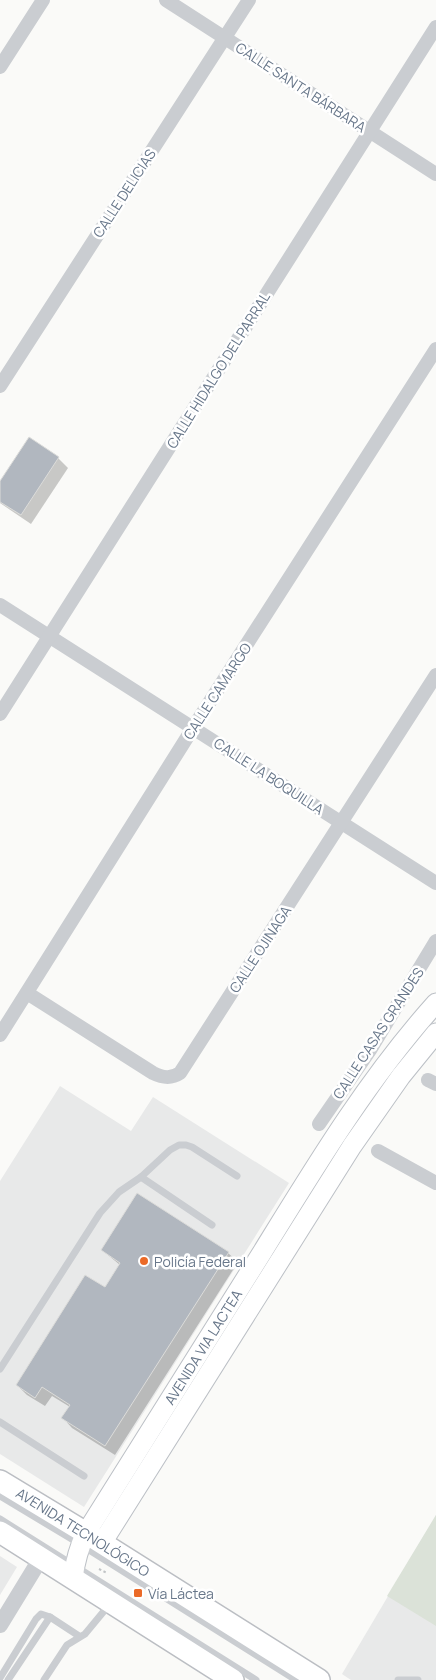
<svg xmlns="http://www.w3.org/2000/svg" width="436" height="1680" font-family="Manrope,sans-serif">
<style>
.built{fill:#e8e9e9}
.green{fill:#dbe2d8}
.shadow{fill:#0003}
.building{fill:#b1b7bf;stroke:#dcdcda}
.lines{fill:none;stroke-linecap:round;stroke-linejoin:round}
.secondary-casing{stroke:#bcc0c6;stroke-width:21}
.primary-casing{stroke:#bbbec3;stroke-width:24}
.path{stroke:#c1c4c6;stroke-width:2;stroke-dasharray:2.5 2.5;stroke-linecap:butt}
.service{stroke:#cacdd1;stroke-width:7}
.minor{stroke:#cacdd1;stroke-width:14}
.tertiary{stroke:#cacdd1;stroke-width:16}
.secondary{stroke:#fff;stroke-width:19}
.primary{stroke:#fff;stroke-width:21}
.poi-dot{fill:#eb6a27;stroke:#fff;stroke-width:2}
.labels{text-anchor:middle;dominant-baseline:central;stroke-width:5;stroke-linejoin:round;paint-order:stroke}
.street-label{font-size:14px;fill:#68778a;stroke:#fff}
.poi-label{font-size:14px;fill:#68778a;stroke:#fff;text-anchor:start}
</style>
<rect width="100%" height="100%" fill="#fafaf8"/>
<!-- built -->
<g class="built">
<path d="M60,1086L131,1131L153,1097L289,1183L84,1507L0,1454V1181Z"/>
<path d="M436,1515V1680H351L342,1674Z"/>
<path d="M0,1556L17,1567L0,1595Z"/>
</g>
<!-- green -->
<path class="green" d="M436,1515V1626L387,1596Z"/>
<!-- shadow -->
<g class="shadow">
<path d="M58,458L68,468L31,524L0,503V484Z"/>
<path d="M102,1250L228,1253L238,1262L115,1455L72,1428L63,1418L70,1407L52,1396L45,1406L27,1395L17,1385L105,1289L120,1265Z"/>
</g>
<!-- building -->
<g class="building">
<path d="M29,437L59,457L21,515L0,502V481Z"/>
<path d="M137,1193L229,1252L105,1446L61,1418L70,1405L42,1387L35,1398L16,1385L85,1275L105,1287L120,1263L101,1250Z"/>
</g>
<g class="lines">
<!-- secondary casing -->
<g class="secondary-casing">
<g id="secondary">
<path d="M102,1543L352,1146L401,1076L436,1033"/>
<path d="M73,1578C75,1562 79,1547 86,1533C145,1439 204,1345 263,1251C316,1165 368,1079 436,1003"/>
</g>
</g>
<!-- primary casing -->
<g class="primary-casing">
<g id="primary">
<path d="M0,1481L86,1533L319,1680"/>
<path d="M0,1532L233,1680"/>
</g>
</g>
<!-- path -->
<path class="path" d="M99,1569L107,1573"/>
<!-- service -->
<g class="service">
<path d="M141,1177L212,1225"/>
<path d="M0,1369L100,1213L119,1192L141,1177L170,1150L179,1145H186L192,1147L237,1176"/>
<path d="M0,1422L84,1476"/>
<path d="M0,1496L70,1538L296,1680"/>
<path d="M0,1519L256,1680"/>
<path d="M0,1678L36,1619L41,1614L50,1617L79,1636"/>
<path d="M8,1680L50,1617"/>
<path d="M44,1680L67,1645L85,1634L109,1605"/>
<path d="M398,1680H418"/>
</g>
<!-- minor -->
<g class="minor">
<path d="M166,0L436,174"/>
<path d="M0,67L43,0"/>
<path d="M0,386L249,0"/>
<path d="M0,605L436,883"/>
<path d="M0,714L436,27"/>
<path d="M27,993L153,1073C163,1078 171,1079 180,1073L436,675"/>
<path d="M0,1035L193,728L436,349"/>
<path d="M428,1080L436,1084"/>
<path d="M319,1124L370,1050L436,941"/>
<path d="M378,1151L436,1183"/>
</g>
<!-- tertiary -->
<path class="tertiary" d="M0,1625L41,1558"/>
<!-- secondary -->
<use href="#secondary" class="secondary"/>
<!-- primary -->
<use href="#primary" class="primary"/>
</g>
<!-- markers -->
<g class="poi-dot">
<circle cx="144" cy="1261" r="5"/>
<rect x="133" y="1588" width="10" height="10" rx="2.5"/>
</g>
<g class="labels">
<!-- street labels -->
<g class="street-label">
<text transform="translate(301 87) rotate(33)">CALLE SANTA BÁRBARA</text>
<text transform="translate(124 193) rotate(-57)">CALLE DELICIAS</text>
<text transform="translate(218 370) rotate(-58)">CALLE HIDALGO DEL PARRAL</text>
<text transform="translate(217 691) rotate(-57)">CALLE CAMARGO</text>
<text transform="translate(269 776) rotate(33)">CALLE LA BOQUILLA</text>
<text transform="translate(260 949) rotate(-57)">CALLE OJINAGA</text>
<text transform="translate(378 1033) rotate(-57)">CALLE CASAS GRANDES</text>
<text transform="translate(203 1347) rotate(-58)">AVENIDA VIA LACTEA</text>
<text transform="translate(83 1532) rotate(32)">AVENIDA TECNOLÓGICO</text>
</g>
<!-- poi labels -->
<g class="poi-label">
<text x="154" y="1261">Policía Federal</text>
<text x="148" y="1593">Vía Láctea</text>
</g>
</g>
</svg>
